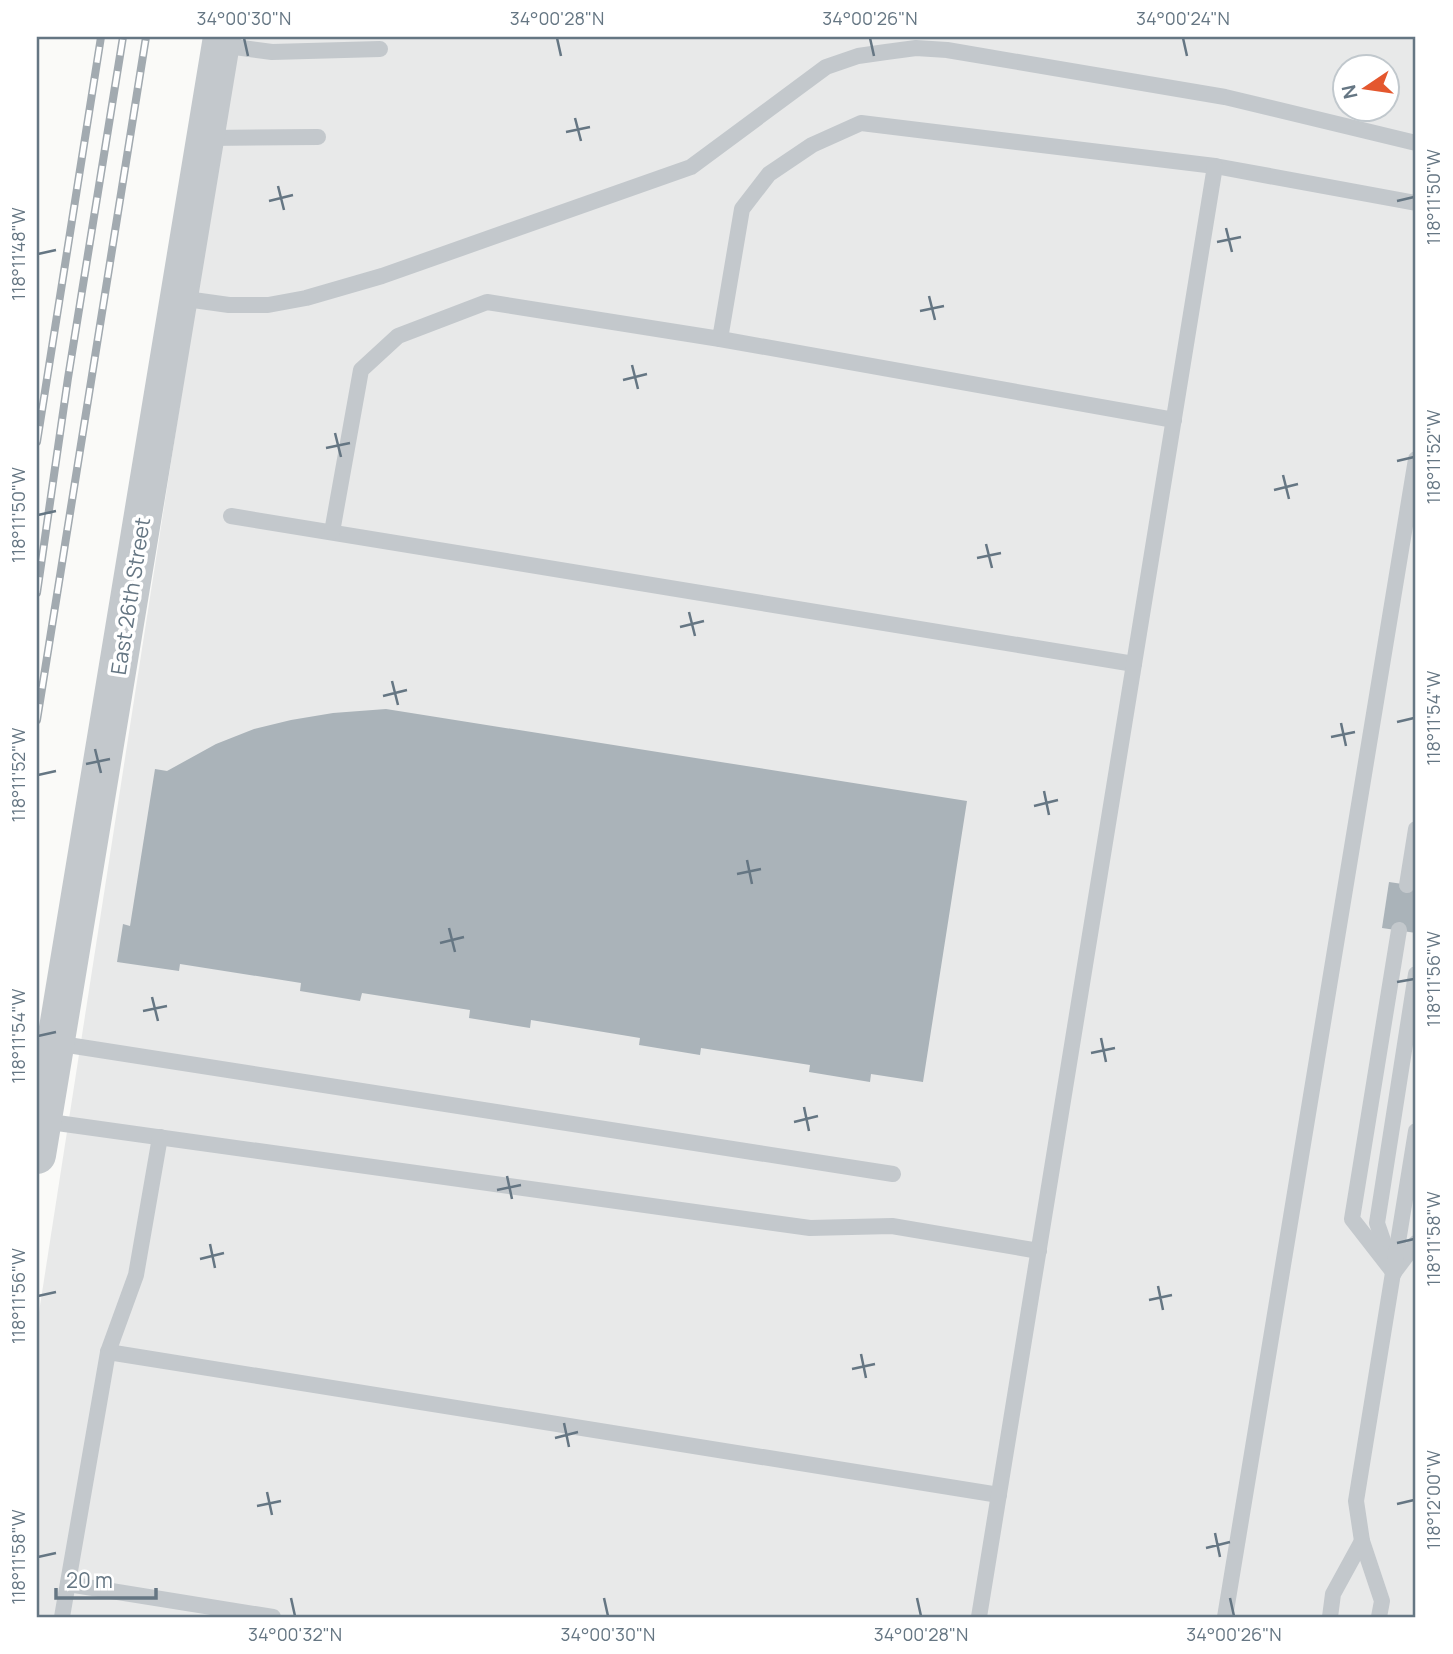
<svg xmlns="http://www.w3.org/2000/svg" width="1453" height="1654" font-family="Manrope,sans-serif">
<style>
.built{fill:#e8e9e9;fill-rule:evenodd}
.building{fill:#aab3b9}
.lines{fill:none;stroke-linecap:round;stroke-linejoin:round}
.service{stroke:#c3c8cc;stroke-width:16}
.tertiary{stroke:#c3c8cc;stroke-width:38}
.rail-casing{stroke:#a2aab0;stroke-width:8}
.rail{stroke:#fff;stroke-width:5;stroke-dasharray:16;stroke-linecap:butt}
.ticks{fill:none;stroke:#657683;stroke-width:2.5}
.labels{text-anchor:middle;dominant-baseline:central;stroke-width:7;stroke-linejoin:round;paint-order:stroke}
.street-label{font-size:21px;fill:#657683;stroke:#fff}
.neatline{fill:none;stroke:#657683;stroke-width:2.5}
.ticks-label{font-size:18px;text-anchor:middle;fill:#657683}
</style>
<rect width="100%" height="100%" fill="#fafaf8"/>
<!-- built -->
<path class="built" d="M237,37H1416V1617H37V1325ZM1344,66H1386V108H1344Z"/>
<!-- building -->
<g class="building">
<path d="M386,709L967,801L923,1082L871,1074L870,1082L809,1072L810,1065L701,1048L700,1055L639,1045L640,1038L531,1020L530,1028L469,1018L470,1010L362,993L360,1001L300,991L301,983L180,964L179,971L117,962L123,924L130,926L155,769L167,771L216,744L254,729L291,720L333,713Z"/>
<path d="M1389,882L1416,886V933L1382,928Z"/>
</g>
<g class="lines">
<!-- service -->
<g class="service">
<path d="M220,45L272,52L380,49"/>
<path d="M206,138L318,137"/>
<path d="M179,298L229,305H268L306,298L382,276L691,167L826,67L858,56L886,52L916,48L947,50L1225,97L1416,143"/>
<path d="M720,339L1174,420"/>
<path d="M231,516L1134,664"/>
<path d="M332,532L361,370L398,336L487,302L720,339L742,209L769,174L812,145L861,123L1215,166L1416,203"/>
<path d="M1407,885L1416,829"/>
<path d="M55,1043L893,1174"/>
<path d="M43,1121L810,1228L892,1226L1039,1251"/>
<path d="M1390,1261L1377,1223L1416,974"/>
<path d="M1395,1271L1416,1243"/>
<path d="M1394,1273L1352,1219L1399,930"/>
<path d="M108,1352L999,1495"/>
<path d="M68,1584L273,1617"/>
<path d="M62,1617L108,1352L136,1275L160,1137"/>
<path d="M979,1617L1215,166"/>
<path d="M1225,1617L1416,459"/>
<path d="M1330,1617L1333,1594L1362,1541"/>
<path d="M1379,1617L1382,1601L1362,1541L1356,1501L1416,1131"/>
</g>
<!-- tertiary -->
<path class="tertiary" d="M37,1155L222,37"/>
<!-- rail casing -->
<g class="rail-casing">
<g id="rail">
<path d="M37,442L101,37"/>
<path d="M37,593L68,378L123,37"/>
<path d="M37,720L146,37"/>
</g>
</g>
<!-- rail -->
<use href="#rail" class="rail"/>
</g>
<!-- ticks -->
<path class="ticks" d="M244,38L248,56M557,38L561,56M870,38L874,56M1183,38L1187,56M575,118L581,141M566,132L590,127M278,186L284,210M269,201L293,195M1397,201L1414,197M1226,228L1232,252M1217,242L1241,237M38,254L56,250M929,296L935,320M920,311L944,306M632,365L638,389M623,380L647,374M335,433L341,457M326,448L350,443M1397,461L1414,457M1283,475L1289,499M1274,490L1298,484M38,515L56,511M986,544L992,568M977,558L1001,553M689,612L695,636M680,627L704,621M392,681L398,705M383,696L407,690M1397,722L1414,718M1341,723L1346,746M1331,737L1355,732M95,749L101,773M86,764L110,759M38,775L56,771M1044,791L1049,815M1034,806L1058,800M747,860L752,884M737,874L761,869M449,928L455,952M440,943L464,937M1397,982L1414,979M152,997L158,1021M143,1011L167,1006M38,1036L56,1032M1101,1038L1106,1062M1091,1053L1115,1048M804,1107L809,1131M794,1122L818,1116M507,1176L512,1199M497,1190L521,1185M1397,1243L1414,1239M210,1244L215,1268M200,1259L224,1253M1158,1286L1163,1310M38,1296L56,1292M1149,1300L1172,1295M861,1354L866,1378M852,1369L875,1364M564,1423L569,1447M555,1438L578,1432M267,1492L272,1515M1397,1504L1414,1500M257,1506L281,1501M1215,1533L1220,1557M1206,1548L1230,1542M38,1557L56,1553M291,1598L295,1616M604,1598L608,1616M917,1598L921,1616M1230,1598L1234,1616"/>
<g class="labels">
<!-- street labels -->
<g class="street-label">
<text transform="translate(130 596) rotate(-81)">East 26th Street</text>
</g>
</g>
<!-- border -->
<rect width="1453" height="1654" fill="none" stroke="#ffffff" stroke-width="77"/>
<!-- north arrow -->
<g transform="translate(1366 88) rotate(257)"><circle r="33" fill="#ffffff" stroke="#c1c8cd" stroke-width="2"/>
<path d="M0-5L12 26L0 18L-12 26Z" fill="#e4572e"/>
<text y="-10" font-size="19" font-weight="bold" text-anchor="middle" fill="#657683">N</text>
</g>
<!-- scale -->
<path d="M56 1588v10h100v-10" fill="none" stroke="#657683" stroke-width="3.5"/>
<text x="66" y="1588" font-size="21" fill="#657683" stroke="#ffffff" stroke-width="5" paint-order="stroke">20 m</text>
<rect x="38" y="38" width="1376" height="1578" class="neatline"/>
<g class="ticks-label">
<text x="244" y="25">34°00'30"N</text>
<text x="557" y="25">34°00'28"N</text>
<text x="870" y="25">34°00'26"N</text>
<text x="1183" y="25">34°00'24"N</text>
<text transform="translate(1434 197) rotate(-90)" y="6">118°11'50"W</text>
<text transform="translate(19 254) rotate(-90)" y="6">118°11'48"W</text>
<text transform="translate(1434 457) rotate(-90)" y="6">118°11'52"W</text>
<text transform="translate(19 515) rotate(-90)" y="6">118°11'50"W</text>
<text transform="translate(1434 718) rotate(-90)" y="6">118°11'54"W</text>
<text transform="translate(19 775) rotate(-90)" y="6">118°11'52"W</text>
<text transform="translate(1434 979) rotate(-90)" y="6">118°11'56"W</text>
<text transform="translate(19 1036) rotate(-90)" y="6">118°11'54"W</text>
<text transform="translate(1434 1239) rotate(-90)" y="6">118°11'58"W</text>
<text transform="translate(19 1296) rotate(-90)" y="6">118°11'56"W</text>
<text transform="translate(1434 1500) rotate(-90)" y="6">118°12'00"W</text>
<text transform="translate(19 1557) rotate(-90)" y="6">118°11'58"W</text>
<text x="295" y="1641">34°00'32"N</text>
<text x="608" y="1641">34°00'30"N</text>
<text x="921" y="1641">34°00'28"N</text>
<text x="1234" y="1641">34°00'26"N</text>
</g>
</svg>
